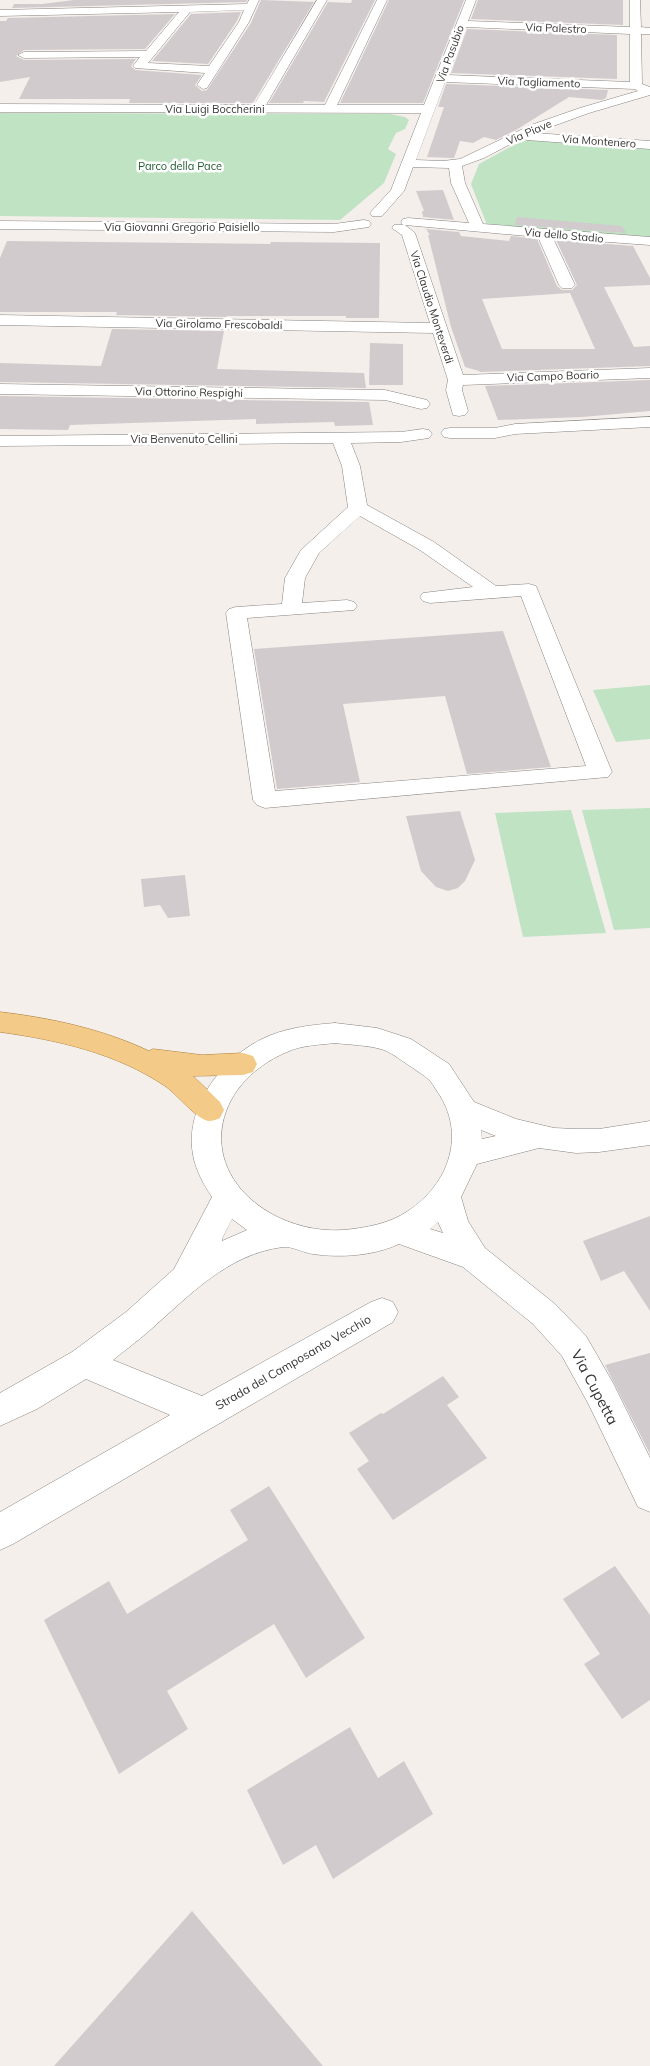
<svg xmlns="http://www.w3.org/2000/svg" width="650" height="2066" font-family="Mulish,sans-serif">
<style>
.green{fill:#c0e3c4}
.building{fill:#d1cbce;fill-rule:evenodd}
.lines{fill:none;stroke-linecap:round;stroke-linejoin:round}
.minor-casing{stroke:#878380;stroke-width:1}
.major-casing{stroke:#ac7f38;stroke-width:1}
.minor{fill:#fff;fill-rule:evenodd}
.major{fill:#f3ca88;fill-rule:evenodd}
.labels{text-anchor:middle;dominant-baseline:central;stroke-width:5;stroke-linejoin:round;paint-order:stroke}
.far-street-label{font-size:11px;fill:#383635;stroke:#fff}
.far-park-label{font-size:11px;fill:#1f5a2d;stroke:#fff}
.street-label{font-size:12px;fill:#383635;stroke:#fff}
.near-street-label{font-size:15px;fill:#383635;stroke:#fff}
</style>
<rect width="100%" height="100%" fill="#f4efeb"/>
<!-- green -->
<g class="green">
<path d="M0,113L390,114L405,117L409,120L405,129L396,133L388,149L396,154L384,183L340,220L0,216Z"/>
<path d="M523,140L650,149V238L487,225L471,184L479,164Z"/>
<path d="M650,685V739L616,742L593,690Z"/>
<path d="M650,808V928L614,930L582,810Z"/>
<path d="M571,810L606,933L523,937L495,813Z"/>
</g>
<!-- building -->
<g class="building">
<path d="M74,0H247L246,2L12,8L14,4H42Z"/>
<path d="M261,0L314,2L253,103H129L130,99H19L30,77L0,82V21H6L8,18L175,14L145,49L24,50L16,56L24,60L136,59L131,66L135,70L202,75L195,85L202,91L207,90L251,23Z"/>
<path d="M352,0H375L324,102L304,101L303,103H269L328,2L351,3Z"/>
<path d="M389,0H464L423,103H340Z"/>
<path d="M478,0H623V25L471,19Z"/>
<path d="M241,12L237,21L208,64L152,61L191,14Z"/>
<path d="M467,29L617,35V79L451,73Z"/>
<path d="M446,84L608,90L606,98L602,100L569,97L516,130L496,140L484,137L473,143L460,141L454,158L427,157L444,107H438Z"/>
<path d="M443,190L454,220L423,217L422,211H424L416,191Z"/>
<path d="M517,217L622,226L626,233L515,225Z"/>
<path d="M426,229L459,232L461,236L509,241L511,236L537,239L557,286L562,290H572L577,285L556,240L633,246L650,278V285L604,287L634,347L650,346V366L480,372L479,371L465,367L451,327L428,235H430ZM570,293L595,349H502L482,299Z"/>
<path d="M7,241L270,244L271,242L380,243L379,318H346V316H227L226,317L116,315L117,312H0V258Z"/>
<path d="M112,329L224,331L217,369L364,373L366,388L0,382V363L101,366Z"/>
<path d="M370,343L403,344V385H369Z"/>
<path d="M650,380V411L582,417L498,420L485,386Z"/>
<path d="M0,396L369,402L373,425L335,426L334,422L256,424V419L70,425L68,430L0,429Z"/>
<path d="M503,631L551,767L467,774L445,696L343,704L360,782L277,789L254,649Z"/>
<path d="M460,811L475,860L465,881L458,888L448,891L436,887L421,871L406,816Z"/>
<path d="M185,875L190,916L168,918L160,905L144,907L141,879Z"/>
<path d="M650,1216V1311L624,1271L601,1281L583,1241Z"/>
<path d="M650,1353V1454L605,1365Z"/>
<path d="M443,1376L459,1397L447,1405L487,1458L393,1520L357,1469L369,1461L349,1433L381,1413L383,1414Z"/>
<path d="M269,1486L365,1638L306,1678L274,1624L167,1691L188,1729L119,1774L44,1620L109,1581L127,1614L248,1540L230,1510Z"/>
<path d="M615,1566L650,1615V1700L622,1719L584,1664L600,1654L563,1599Z"/>
<path d="M350,1727L378,1778L404,1761L433,1814L333,1879L316,1845L283,1865L247,1790Z"/>
<path d="M192,1911L323,2066H54Z"/>
</g>
<g class="lines">
<!-- minor casing -->
<g class="minor-casing">
<g id="minor">
<path d="M249,0H259L249,22L207,88L203,89L197,85L205,73L135,68L133,66L140,57L24,58L18,55L24,52L146,51L179,12L0,16V10L247,4ZM244,10L239,22L209,66L148,63L190,12Z"/>
<path d="M317,0H327L266,105H325L377,0H387L337,105H424L466,0H476L468,21L630,27V0H640L641,27L650,28V34H641L642,84L650,87V95L589,113L534,133L650,141V149L527,140L522,138L484,158L462,166L465,183L483,224L650,237V245L553,238L575,285L572,288H562L559,285L538,237L405,225L415,233L463,375L650,368V378L463,385L462,390L468,411L465,415L459,416L453,415L446,390L448,380L433,333L0,325V315L430,323L402,235L392,228L394,225H403L401,222L403,219L408,218L469,223L451,183L449,168L413,167L404,191L382,216H372L370,213L391,190L421,113L0,112V104L254,105ZM466,27L630,34V82L448,75ZM445,82L635,89L638,91L580,108L531,125L460,159L443,161L416,160Z"/>
<path d="M364,220L369,221L371,224L369,227L334,232L0,229V221L334,224Z"/>
<path d="M0,384L385,390L427,400L430,404L427,408L421,409L385,400L0,394Z"/>
<path d="M650,417V427L515,434L495,438H450L444,437L441,433L444,429L450,428H495L515,424Z"/>
<path d="M423,429L429,430L432,434L429,438L401,442L351,443L360,466L367,505L434,542L496,586L529,584L536,586L612,772L608,777L265,808L257,805L253,800L226,613L229,609L236,607L282,604L285,578L301,550L348,507L342,466L333,443L0,446V436L401,432ZM360,516L420,550L473,587L423,593L420,597L423,601L430,603L521,596L586,766L275,791L247,618L354,610L357,606L354,602L347,600L302,603L305,578L319,553Z"/>
<path d="M335,1023L377,1028L411,1039L449,1064L474,1102L516,1119L554,1128L576,1129H599L650,1121V1145L599,1152L576,1153L539,1148L477,1164L461,1197L468,1221L485,1248L555,1304L586,1336L613,1383L650,1458V1512L638,1507L589,1405L562,1356L533,1324L463,1267L399,1244C373,1256 340,1258 313,1254C304,1253 292,1246 283,1247C227,1254 189,1296 149,1331C138,1341 125,1350 113,1360L202,1396L371,1302L382,1298L393,1302L398,1312L393,1322L13,1544L0,1550V1512L170,1415L86,1379L37,1409L0,1426V1393L72,1352L126,1312L174,1269L212,1197C204,1185 196,1171 193,1155C184,1108 221,1060 260,1040C283,1028 310,1025 335,1023ZM335,1043C351,1045 369,1045 384,1050C394,1054 403,1062 413,1068C418,1072 424,1075 428,1079C432,1082 434,1087 437,1091C467,1134 449,1184 408,1211C389,1224 365,1228 343,1230C318,1232 291,1225 270,1213C195,1169 211,1084 287,1052C302,1045 319,1045 335,1043ZM481,1130L496,1136L482,1139ZM232,1219L247,1230L222,1241V1239ZM438,1222L443,1233L430,1229Z"/>
</g>
</g>
<!-- major casing -->
<g class="major-casing">
<path id="major" d="M0,1012C51,1018 102,1029 149,1051L153,1049L202,1055L243,1053L253,1056L257,1064L253,1072L243,1075L193,1076L220,1102L224,1110L220,1118C217,1119 213,1121 209,1121C197,1120 177,1094 165,1086C116,1053 58,1040 0,1032Z"/>
</g>
<!-- minor -->
<use href="#minor" class="minor"/>
<!-- major -->
<use href="#major" class="major"/>
</g>
<g class="labels">
<!-- far-street labels -->
<g class="far-street-label">
<text transform="translate(556 28) rotate(2)">Via Palestro</text>
<text transform="translate(450 54) rotate(-70)">Via Pasubio</text>
<text transform="translate(539 82) rotate(2)">Via Tagliamento</text>
<text x="215" y="109">Via Luigi Boccherini</text>
<text transform="translate(529 132) rotate(-23)">Via Piave</text>
<text transform="translate(599 141) rotate(4)">Via Montenero</text>
<text x="182" y="227">Via Giovanni Gregorio Paisiello</text>
<text transform="translate(564 235) rotate(5)">Via dello Stadio</text>
<text transform="translate(432 307) rotate(72)">Via Claudio Monteverdi</text>
<text transform="translate(219 324) rotate(1)">Via Girolamo Frescobaldi</text>
<text transform="translate(553 376) rotate(-2)">Via Campo Boario</text>
<text transform="translate(189 392) rotate(1)">Via Ottorino Respighi</text>
<text x="184" y="439">Via Benvenuto Cellini</text>
</g>
<!-- far-park labels -->
<g class="far-park-label">
<text x="180" y="166">Parco della Pace</text>
</g>
<!-- street labels -->
<g class="street-label">
<text transform="translate(293 1362) rotate(-30)">Strada del Camposanto Vecchio</text>
</g>
<!-- near-street labels -->
<g class="near-street-label">
<text transform="translate(595 1387) rotate(62)">Via Cupetta</text>
</g>
</g>
</svg>
